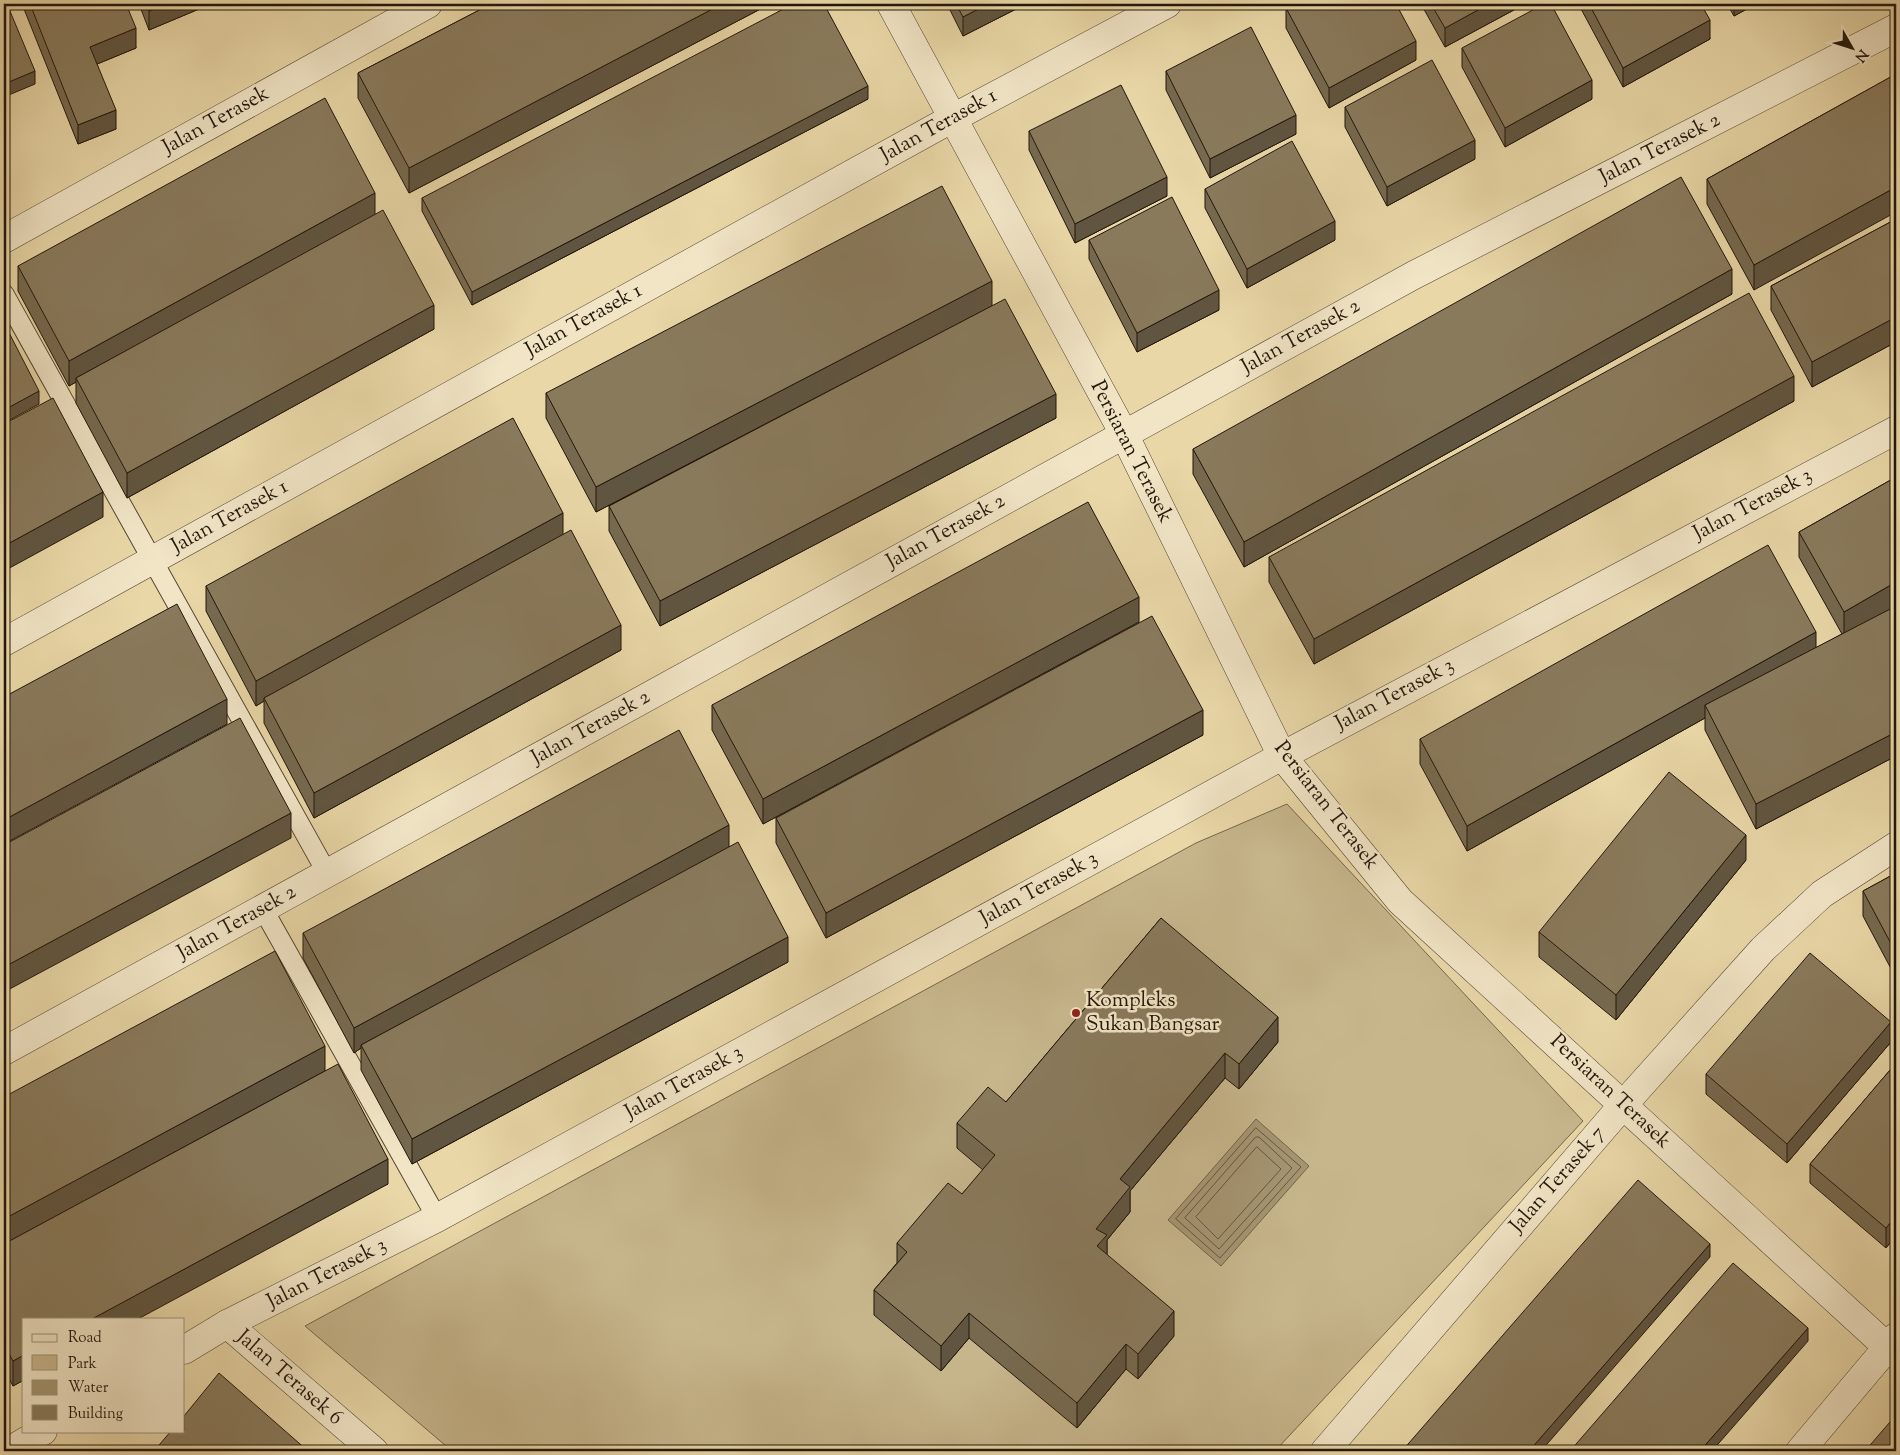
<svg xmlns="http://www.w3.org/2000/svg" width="1900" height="1455" font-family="'Sorts Mill Goudy',serif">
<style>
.green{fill:#c7b68c;stroke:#74664c}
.water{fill:#a59572;stroke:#716249}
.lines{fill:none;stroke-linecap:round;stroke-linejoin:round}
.shore{stroke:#64563e;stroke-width:1}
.lane-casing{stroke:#544632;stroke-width:21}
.street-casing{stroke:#544632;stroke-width:29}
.lane{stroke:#f1e5c6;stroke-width:19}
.street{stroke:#f1e5c6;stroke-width:28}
.wall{fill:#76694f;stroke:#22160b}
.shaded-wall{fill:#605540;stroke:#22160b}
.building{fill:#897a5c;stroke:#22160b}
.poi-dot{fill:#8f2418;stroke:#f1e5c6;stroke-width:2}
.labels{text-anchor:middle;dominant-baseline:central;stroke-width:5;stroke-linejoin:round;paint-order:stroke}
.street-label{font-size:21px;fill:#22160b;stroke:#f1e5c6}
.poi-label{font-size:21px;fill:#22160b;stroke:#f1e5c6;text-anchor:start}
</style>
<rect width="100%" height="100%" fill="#e9d7a7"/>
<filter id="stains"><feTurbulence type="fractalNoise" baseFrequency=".004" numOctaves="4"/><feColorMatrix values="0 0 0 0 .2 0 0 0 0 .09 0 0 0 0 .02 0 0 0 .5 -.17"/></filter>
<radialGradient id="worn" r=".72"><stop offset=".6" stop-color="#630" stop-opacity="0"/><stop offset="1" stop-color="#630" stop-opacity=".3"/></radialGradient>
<!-- green -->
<path class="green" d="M1287,804L1583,1121L1275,1451H452L305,1326L1196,843Z"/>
<!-- water -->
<path class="water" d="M1256,1119L1309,1166L1221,1266L1168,1220Z"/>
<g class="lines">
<!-- shore -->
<g class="shore">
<path d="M1256,1128L1301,1167L1220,1258L1176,1219Z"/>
<path d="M1256,1137H1259L1292,1168L1219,1249L1185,1218Z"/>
<path d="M1257,1147L1281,1169L1218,1239L1196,1217Z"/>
</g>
<!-- lane casing -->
<g class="lane-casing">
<g id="lane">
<path d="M4,294L327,873"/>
<path d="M263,909L437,1218"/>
</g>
</g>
<!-- street casing -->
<g class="street-casing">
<g id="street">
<path d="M891,4L1124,434L1282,756L1400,901L1896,1355"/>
<path d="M4,239L428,4"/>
<path d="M4,642L953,118L1167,4"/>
<path d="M4,1051L1414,275L1896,28"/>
<path d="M227,1324L374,1451"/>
<path d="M184,1350L227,1324L437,1218L1282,756L1896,430"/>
<path d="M9,1451L43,1431"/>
<path d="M1325,1451L1623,1105L1763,949L1822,894L1896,846"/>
<path d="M1800,1451L1896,1337"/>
</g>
</g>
<!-- lane -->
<use href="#lane" class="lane"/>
<!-- street -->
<use href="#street" class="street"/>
</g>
<!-- wall -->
<g class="wall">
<path d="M22,4H126L136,48L97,64L116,129L78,144Z"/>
<path d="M139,4H211L149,30Z"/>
<path d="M491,4H770L409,193L358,98V73Z"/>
<path d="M947,4H1026L963,36Z"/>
<path d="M1421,4H1525L1445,47Z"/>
<path d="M1580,4H1701L1710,39L1623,87L1580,7Z"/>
<path d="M1727,4H1756L1734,16Z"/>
<path d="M1286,8L1416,60L1329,108L1286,28Z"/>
<path d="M1462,48L1592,99L1505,147L1462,67Z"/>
<path d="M1166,71L1296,134L1210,178L1166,90Z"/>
<path d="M1896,74L1754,290L1707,204V179Z"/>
<path d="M868,99L472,305L422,211V198Z"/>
<path d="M1345,107L1475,159L1387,206L1345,127Z"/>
<path d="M1029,131L1167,196L1075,243L1029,150Z"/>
<path d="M1205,189L1335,240L1247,288L1205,208Z"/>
<path d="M375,214L434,329L127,498L76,403V382L69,386L18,291V266Z"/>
<path d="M1896,219V342L1812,387L1771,310V286Z"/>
<path d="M1089,240L1219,310L1137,352L1089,259Z"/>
<path d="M1732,294L1244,567L1193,474V449Z"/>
<path d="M992,306L1056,418L660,626L609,531V506L909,349L596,512L546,418V393Z"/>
<path d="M1794,401L1314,664L1269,582V557Z"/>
<path d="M1896,477V756L1756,829L1705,730V718L1467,851L1420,764V739L1816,648L1842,634L1799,557V532Z"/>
<path d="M563,534L621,650L314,818L264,723V701L256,706L206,611V586Z"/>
<path d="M1139,622L763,824L712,730V705Z"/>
<path d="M1203,735L826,938L776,843V818Z"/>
<path d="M729,846L788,962L412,1164L361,1070V1048L354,1053L303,958V933Z"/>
<path d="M1746,860L1616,1020L1539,957V932Z"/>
<path d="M1896,873V978L1863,916V891Z"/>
<path d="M1161,918L1278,1042L1239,1089L1225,1078L1130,1191V1212L1107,1240V1255L1174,1336L1138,1379L1126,1369L1077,1428L969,1338L941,1371L874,1315V1290L897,1263V1243L962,1194L983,1170L957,1148V1123L1006,1102Z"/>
<path d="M1891,1042L1787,1163L1706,1094V1074Z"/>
<path d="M1896,1063V1235L1886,1248L1810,1183V1164Z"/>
<path d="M388,1184L24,1319V1380L13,1386L4,1370V1244Z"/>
</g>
<!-- shaded-wall -->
<g class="shaded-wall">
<path d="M166,4H211L149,30V11Z"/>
<path d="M722,4H770L409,193V168Z"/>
<path d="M988,4H1026L963,36V17Z"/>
<path d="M1489,4H1525L1445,47V28Z"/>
<path d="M1734,4H1756L1734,16Z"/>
<path d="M1710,20V39L1623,87V68Z"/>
<path d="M136,28V48L90,67V47Z"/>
<path d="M1416,41V60L1329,108V88Z"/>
<path d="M35,71V84L4,97V84Z"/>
<path d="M1592,80V99L1505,147V128Z"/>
<path d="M868,86V99L472,305V292Z"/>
<path d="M116,110V129L78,144V125Z"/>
<path d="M1296,115V134L1210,178V159Z"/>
<path d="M1475,140V159L1387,206V187Z"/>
<path d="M1167,177V196L1075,243V224Z"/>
<path d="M1896,187V212L1754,290V265Z"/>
<path d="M375,193V218L76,378V382L69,386V361Z"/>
<path d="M1335,221V240L1247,288V269Z"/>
<path d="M1732,269V294L1244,567V542Z"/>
<path d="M992,281V306L596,512V487Z"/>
<path d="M1219,290V310L1137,352V333Z"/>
<path d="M434,305V329L127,498V473Z"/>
<path d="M1896,317V342L1812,387V362Z"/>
<path d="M1794,376V401L1314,664V639Z"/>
<path d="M39,391V404L4,423V410Z"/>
<path d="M1056,394V418L660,626V601Z"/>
<path d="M103,492V517L4,571V546Z"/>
<path d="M563,513V538L264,698V701L256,706V681Z"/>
<path d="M1896,582V607L1844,637V612Z"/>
<path d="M1139,597V622L763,824V799Z"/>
<path d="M621,625V650L314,818V793Z"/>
<path d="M1816,632V657L1705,705V718L1467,851V826Z"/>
<path d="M227,699V724L4,844V820Z"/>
<path d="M1203,710V735L826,938V913Z"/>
<path d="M1896,732V756L1756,829V804Z"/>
<path d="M291,813V838L4,992V967Z"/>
<path d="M729,825V849L361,1045V1048L354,1053V1028Z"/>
<path d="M1746,835V860L1616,1020V995Z"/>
<path d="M788,937V962L412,1164V1139Z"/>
<path d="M1278,1017V1042L1239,1089V1064Z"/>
<path d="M1891,1022V1042L1787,1163V1144Z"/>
<path d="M325,1046V1071L4,1244V1219Z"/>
<path d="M1225,1053V1078L1130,1191V1212L1107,1240V1260L1097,1271L1096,1229L1120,1179Z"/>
<path d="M388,1159V1184L138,1319H92Z"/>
<path d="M1896,1216V1235L1886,1248V1228Z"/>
<path d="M1710,1244V1257L1541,1451H1529Z"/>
<path d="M1174,1311V1336L1138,1379V1354Z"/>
<path d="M969,1313V1338L941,1371V1346Z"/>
<path d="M1808,1328V1341L1712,1451H1700Z"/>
<path d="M1126,1344V1369L1077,1428V1403Z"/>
<path d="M24,1355V1380L13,1386V1361Z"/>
</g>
<!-- building -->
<g class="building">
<path d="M4,4H7L35,71L4,84Z"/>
<path d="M30,4H126L136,28L90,47L116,110L78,125Z"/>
<path d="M146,4H166L149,11Z"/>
<path d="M491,4H722L409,168L358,73Z"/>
<path d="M793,4H824L868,86L472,292L422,198Z"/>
<path d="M956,4H988L963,17Z"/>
<path d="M1294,4H1396L1416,41L1329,88L1286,8Z"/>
<path d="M1431,4H1489L1445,28Z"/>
<path d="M1544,4H1551L1592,80L1505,128L1462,48Z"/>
<path d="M1589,4H1701L1710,20L1623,68Z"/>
<path d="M1251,27L1296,115L1210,159L1166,71Z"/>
<path d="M1432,60L1475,140L1387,187L1345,107Z"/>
<path d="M1896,74V187L1754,265L1707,179Z"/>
<path d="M1121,85L1167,177L1075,224L1029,131Z"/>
<path d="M325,98L375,193L69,361L18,266Z"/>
<path d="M1292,141L1335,221L1247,269L1205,189Z"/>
<path d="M1681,177L1732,269L1244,542L1193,449Z"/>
<path d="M942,186L992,281L596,487L546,393Z"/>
<path d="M1172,197L1219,290L1137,333L1089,240Z"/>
<path d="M383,210L434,305L127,473L76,378Z"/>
<path d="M1896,219V317L1812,362L1771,286Z"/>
<path d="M1749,293L1794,376L1314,639L1269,557Z"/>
<path d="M1005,299L1056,394L660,601L609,506Z"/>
<path d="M4,323L39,391L4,410Z"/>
<path d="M53,398L103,492L4,546V424Z"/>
<path d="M513,418L563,513L256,681L206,586Z"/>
<path d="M1896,477V582L1844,612L1799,532Z"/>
<path d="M1088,502L1139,597L763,799L712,705Z"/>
<path d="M571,530L621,625L314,793L264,698Z"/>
<path d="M1768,545L1816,632L1467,826L1420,739Z"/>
<path d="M177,604L227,699L4,820V697Z"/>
<path d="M1896,606V732L1756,804L1705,705Z"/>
<path d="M1152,616L1203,710L826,913L776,818Z"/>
<path d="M240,718L291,813L4,967V845Z"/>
<path d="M679,730L729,825L354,1028L303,933Z"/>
<path d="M1669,772L1746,835L1616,995L1539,932Z"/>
<path d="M738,842L788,937L412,1139L361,1045Z"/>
<path d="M1896,873V953L1863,891Z"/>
<path d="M1161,918L1278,1017L1239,1064L1225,1053L1120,1179L1130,1187L1096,1229L1107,1235L1097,1246L1174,1311L1138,1354L1126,1344L1077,1403L969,1313L941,1346L874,1290L907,1252L897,1243L948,1183L962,1194L995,1155L957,1123L988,1087L1006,1102Z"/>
<path d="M275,951L325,1046L4,1219V1097Z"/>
<path d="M1810,953L1891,1022L1787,1144L1706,1074Z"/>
<path d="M1896,1063V1216L1886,1228L1810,1164Z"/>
<path d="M338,1064L388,1159L92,1319H24V1355L13,1361L4,1345V1244Z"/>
<path d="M1638,1180L1710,1244L1529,1451H1402Z"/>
<path d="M1733,1263L1808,1328L1700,1451H1570Z"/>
<path d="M219,1373L308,1451H154L171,1431H184V1416Z"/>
<path d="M1896,1415V1451H1865Z"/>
</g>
<!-- markers -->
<circle class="poi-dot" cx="1076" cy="1013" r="5"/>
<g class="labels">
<!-- street labels -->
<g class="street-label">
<text transform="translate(216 121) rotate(-29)">Jalan Terasek</text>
<text transform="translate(939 126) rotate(-29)">Jalan Terasek 1</text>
<text transform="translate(1660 149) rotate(-27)">Jalan Terasek 2</text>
<text transform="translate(584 321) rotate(-29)">Jalan Terasek 1</text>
<text transform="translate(1301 337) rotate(-29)">Jalan Terasek 2</text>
<text transform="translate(1131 452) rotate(63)">Persiaran Terasek</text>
<text transform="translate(1753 505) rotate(-28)">Jalan Terasek 3</text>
<text transform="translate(230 517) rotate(-29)">Jalan Terasek 1</text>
<text transform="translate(946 532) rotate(-29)">Jalan Terasek 2</text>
<text transform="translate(1395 695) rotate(-28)">Jalan Terasek 3</text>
<text transform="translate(591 728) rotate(-29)">Jalan Terasek 2</text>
<text transform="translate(1326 806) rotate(52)">Persiaran Terasek</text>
<text transform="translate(1039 889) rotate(-29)">Jalan Terasek 3</text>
<text transform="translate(237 923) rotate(-29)">Jalan Terasek 2</text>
<text transform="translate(684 1083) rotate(-29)">Jalan Terasek 3</text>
<text transform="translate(1610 1092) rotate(43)">Persiaran Terasek</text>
<text transform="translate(1558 1180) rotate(-49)">Jalan Terasek 7</text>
<text transform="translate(327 1274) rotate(-27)">Jalan Terasek 3</text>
<text transform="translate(289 1378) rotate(41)">Jalan Terasek 6</text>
</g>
<!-- poi labels -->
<g class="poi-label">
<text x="1086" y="1001">Kompleks<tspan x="1086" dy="24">Sukan Bangsar</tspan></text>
</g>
</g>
<!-- margin -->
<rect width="1900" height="1455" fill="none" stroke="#e9d7a7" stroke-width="20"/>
<rect x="5" y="5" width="1890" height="1445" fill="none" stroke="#22160b" stroke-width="2.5"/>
<rect x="10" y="10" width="1880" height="1435" fill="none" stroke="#22160b"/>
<!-- legend -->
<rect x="22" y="1318" width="162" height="115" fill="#f1e5c6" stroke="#9e927b"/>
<rect x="32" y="1334" width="25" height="8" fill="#f1e5c6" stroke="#9e927b"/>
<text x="68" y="1342" font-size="15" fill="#22160b">Road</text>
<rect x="32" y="1355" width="25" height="15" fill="#c7b68c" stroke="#9e927b"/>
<text x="68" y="1368" font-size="15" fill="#22160b">Park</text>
<rect x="32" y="1380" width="25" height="15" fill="#a59572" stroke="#9e927b"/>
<text x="68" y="1392" font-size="15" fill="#22160b">Water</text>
<rect x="32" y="1405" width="25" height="15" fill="#897a5c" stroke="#9e927b"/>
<text x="68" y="1418" font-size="15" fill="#22160b">Building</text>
<!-- north arrow -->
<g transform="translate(1852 48) rotate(129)" stroke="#f1e5c6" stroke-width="4" paint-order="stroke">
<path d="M0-4L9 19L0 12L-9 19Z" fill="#22160b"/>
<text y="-8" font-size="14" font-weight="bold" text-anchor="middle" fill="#22160b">N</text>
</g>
<rect width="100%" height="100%" filter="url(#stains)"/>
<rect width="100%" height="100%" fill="url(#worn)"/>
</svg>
